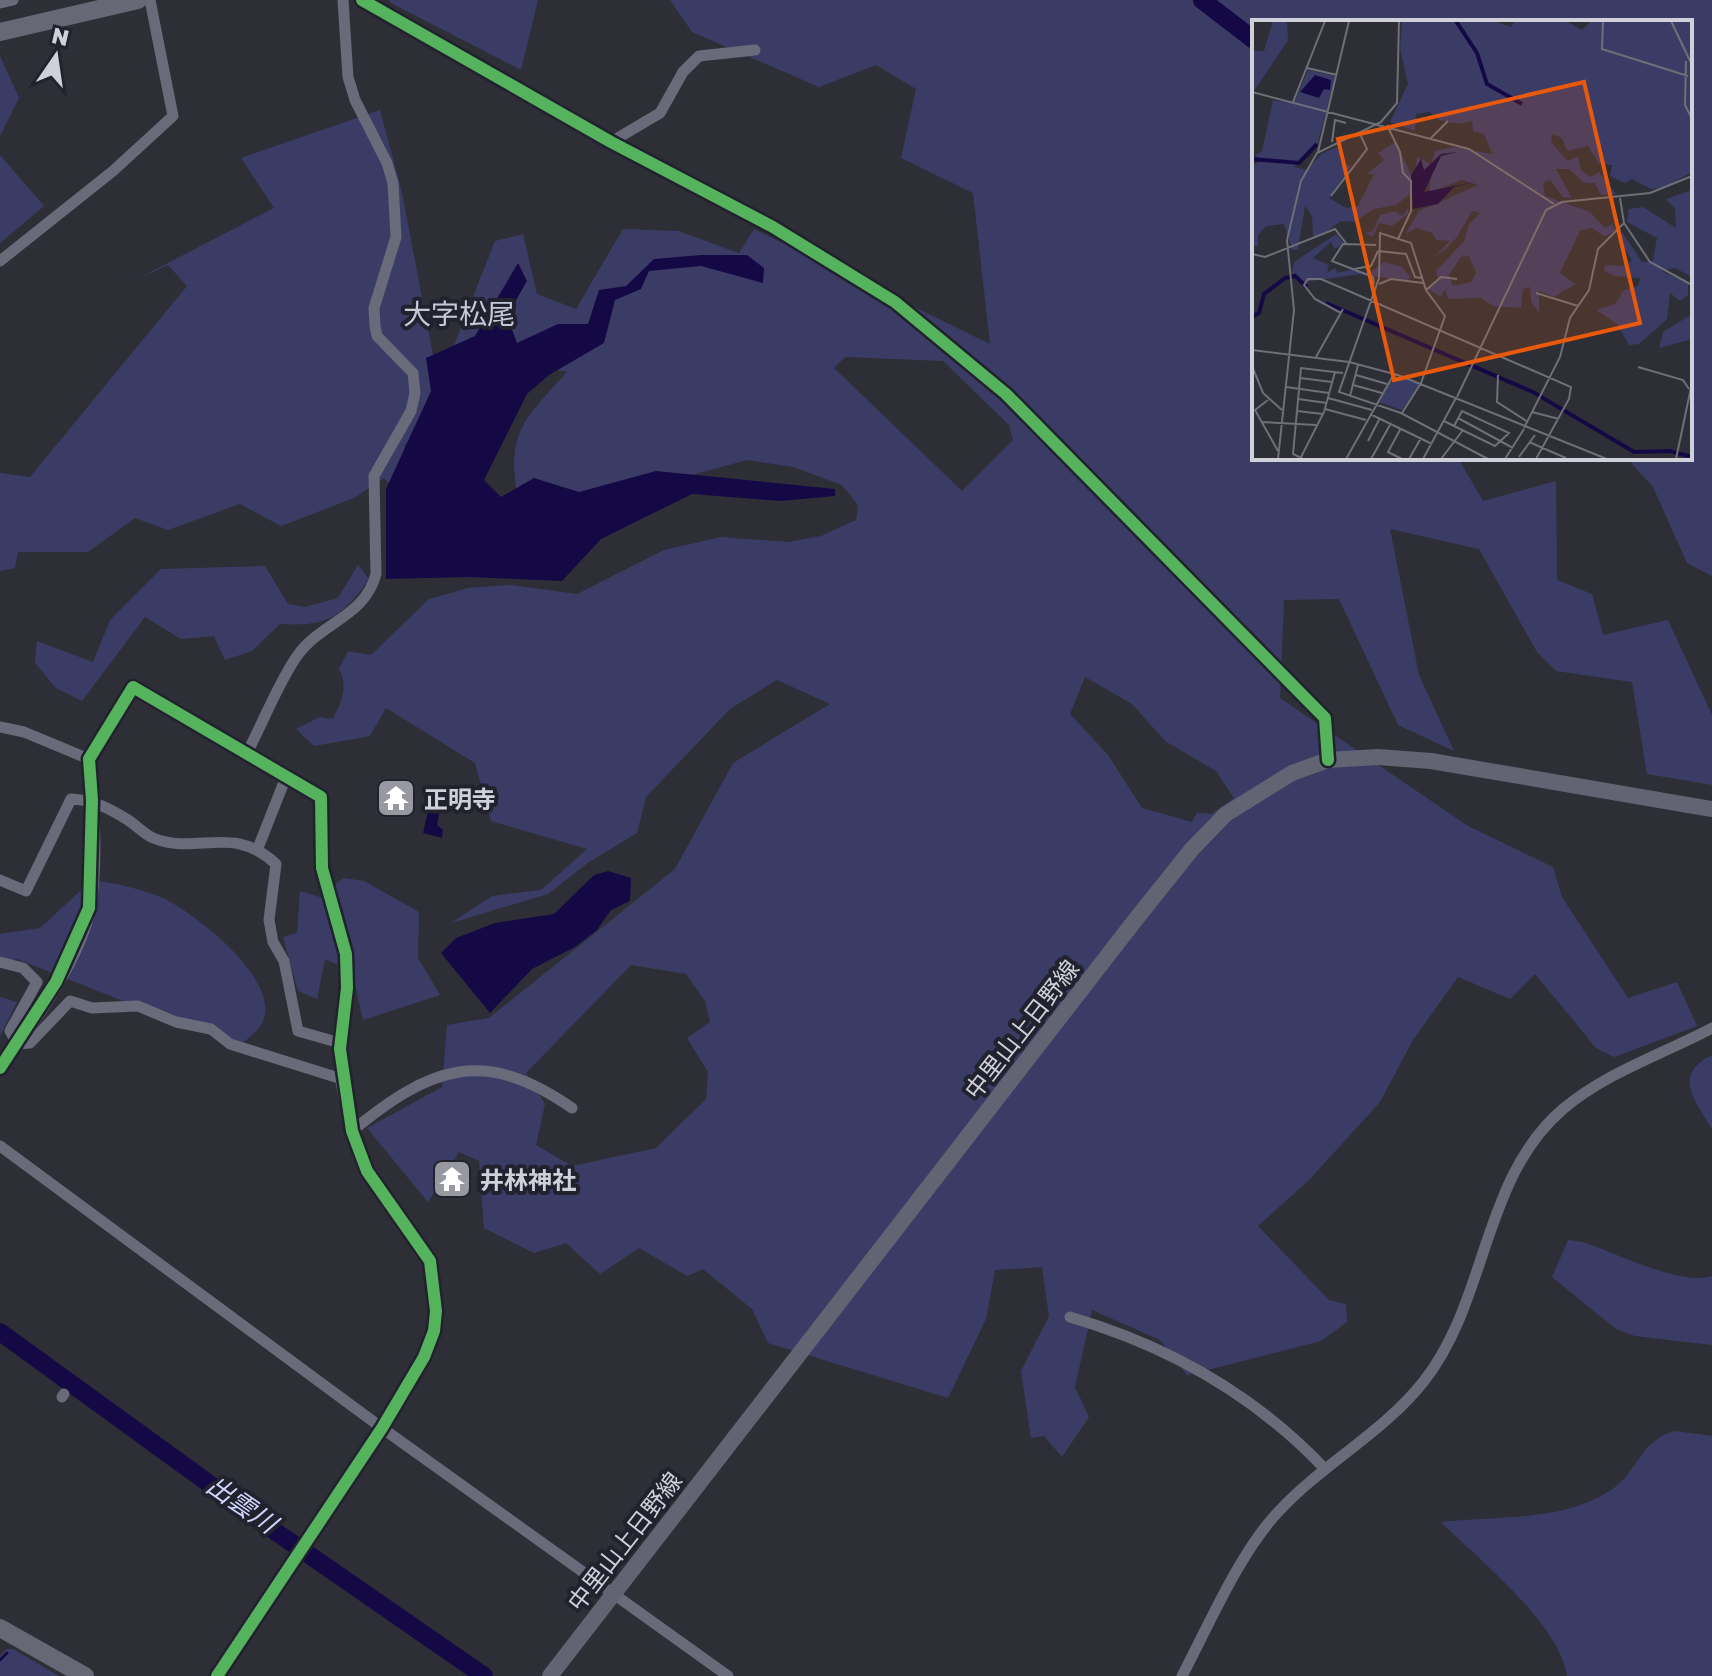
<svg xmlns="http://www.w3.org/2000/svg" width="1712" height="1676" font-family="'Golos Text','Noto Sans JP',sans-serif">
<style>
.green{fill:#3a3c66;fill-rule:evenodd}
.water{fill:#150945}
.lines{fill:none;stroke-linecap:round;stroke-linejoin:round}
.stream{stroke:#150945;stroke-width:3}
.river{stroke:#150945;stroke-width:18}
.minor{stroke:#696a7a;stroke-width:11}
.tertiary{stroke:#696a7a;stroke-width:14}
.secondary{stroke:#626473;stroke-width:16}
.trunk{stroke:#676876;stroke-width:18}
.cycleway-casing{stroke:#21222e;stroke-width:17}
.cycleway{stroke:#56b35d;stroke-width:12}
.labels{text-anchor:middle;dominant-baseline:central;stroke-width:8;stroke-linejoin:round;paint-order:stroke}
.poi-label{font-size:24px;font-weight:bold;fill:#cfd0d9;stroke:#21222e;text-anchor:start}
.street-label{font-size:24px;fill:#cfd0d9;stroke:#21222e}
.water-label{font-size:26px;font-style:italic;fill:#d0d5fe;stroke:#21222e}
.quarter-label{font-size:28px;fill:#c6c9d9;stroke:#21222e}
.inset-river{fill:none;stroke:#150945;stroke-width:4}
.inset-road{fill:none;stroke:#6e6f77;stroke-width:2}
.view{fill:#e8590c;fill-opacity:0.15;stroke:#e8590c;stroke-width:4}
.inset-edge{fill:none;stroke:#cfd0d9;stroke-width:4}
</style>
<rect width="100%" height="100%" fill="#2e2f36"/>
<!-- green -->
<g class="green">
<path d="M389,0H538L521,70L391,3Z"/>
<path d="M670,0H1712V576L1687,563L1653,487L1632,464L1633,458H1690V22H1254V458H1458L1483,501L1556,481L1557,580L1592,594L1603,635L1668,620L1712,715V785L1647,774L1632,682L1556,671L1537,652L1479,549L1390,529L1419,675L1454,751L1398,725L1339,599L1284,600L1280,698L1468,826L1553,867L1562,897L1628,998L1677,982L1697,1026L1614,1057L1596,1048L1535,974L1510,999L1458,977L1413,1040L1380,1102L1310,1179L1258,1226L1329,1300L1346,1304L1347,1322L1321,1341L1187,1375L1160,1340L1092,1310L1075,1387L1089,1417L1062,1457L1044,1436L1031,1438L1021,1371L1049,1316L1042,1267L995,1270L986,1319L948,1398L768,1343L752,1309L703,1269L687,1276L639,1248L600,1274L566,1243L534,1253L484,1228L479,1161L459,1152L428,1202L367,1128L442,1087L447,1025L489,1018L675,869L733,763L830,704L777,680L730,709L646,797L637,833L589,862L548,894L451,923L492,896L541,890L587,849L491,821L475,763L386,708L370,736L314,746L296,729L320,717L333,719C341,702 349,687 339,669L348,651L371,655L429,599L468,588L511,585L577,594L664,550L721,537L788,542L821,536L856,520L858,505L842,485L793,467L747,460L607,498L518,501C506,431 523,421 567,372L453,348L495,241L523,234L537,294L576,309L623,229L678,231L739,253L754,229L990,344L973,193L901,158L916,89L876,65L819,87L692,32ZM845,357L943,361L1009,425L1013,440L962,491L834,368ZM1085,677L1132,704L1165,741L1216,771L1234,798L1211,814L1197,813L1192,822L1142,808L1108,755L1070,714ZM631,965L686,974L705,1001L710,1022L687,1038L708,1072L706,1099L656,1148L572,1166L536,1145L545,1104L526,1073Z"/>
<path d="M0,56L19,98L0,136Z"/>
<path d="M380,110L402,193L441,397L404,446L418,483L407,502L384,478L354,498L281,526L240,504L168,530L135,518L88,552H18L15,568L0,571V473L30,477L187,286L168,265L135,280L274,208L241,158Z"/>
<path d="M0,155L44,206L0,243Z"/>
<path d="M358,565L369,579C343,617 326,627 280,624L252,651L225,660L214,636L181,639L145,617L82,701L56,688L35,663L37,641L93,662L110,620L161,569L265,566L288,604L305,607L338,598Z"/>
<path d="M344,878L364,881L419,912L418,958L440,995L363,1020L352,972L325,959L317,999L298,991L283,937L297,933L300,891L336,902V883Z"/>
<path d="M92,880C115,883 137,888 158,896C191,909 281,979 263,1021C259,1031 246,1041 237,1046L17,959L0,962V934L40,928Z"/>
<path d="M0,997L17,1002L0,1036Z"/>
<path d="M1712,1055V1129C1695,1100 1672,1075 1712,1055Z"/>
<path d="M1568,1240L1583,1242C1617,1253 1679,1286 1712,1276V1345L1635,1336L1616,1329L1552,1277Z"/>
<path d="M1675,1431L1712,1436V1676H1567C1559,1623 1480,1561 1441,1522C1497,1516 1567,1522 1614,1488C1639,1469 1640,1441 1675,1431Z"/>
<path d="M7,1649H13L59,1676H0V1656Z"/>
</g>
<!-- water -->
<g class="water">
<path d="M701,255H747L764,268L763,283L701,266L649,271L641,289L615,300L604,343L549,375L527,394L484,480L501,497L534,478L579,492L656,471L835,489V496L780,501L692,494L601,539L562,581L470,577L386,579V489L431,391L426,358L475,336L518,263L527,281L507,316L517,343L558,324H588L599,290L626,286L654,259Z"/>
<path d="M433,789L434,801L440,810L437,825L443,830L442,838L423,833Z"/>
<path d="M608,871L631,878L630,901L611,910L597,930L575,947L532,969L490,1013L441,953L456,938L495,923L554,914L594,875Z"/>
</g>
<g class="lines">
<!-- stream -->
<path class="stream" d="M0,1660L7,1653"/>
<!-- river -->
<g class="river">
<path d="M1202,0L1254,40"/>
<path d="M0,1332L266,1525L484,1676"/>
</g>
<!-- minor -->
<g class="minor">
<path d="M0,3L13,0"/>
<path d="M611,142L660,113L683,72L699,56L755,50"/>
<path d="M0,261L113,171L173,116L150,0"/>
<path d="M0,727L24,732L89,759L133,687L321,797L322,868L346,954L347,988L340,1049L342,1079L230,1044L211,1029L176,1022L138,1006L92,1008L70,1001L30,1043L17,1044L10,1031L37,982L23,968L0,962"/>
<path d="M246,755C263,723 277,685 297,656C321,622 365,617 376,574L374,476L411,411L415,393L413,373L377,336L375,326L374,308L396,237L393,183L387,163L355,100L348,77L343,0"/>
<path d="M258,848L286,777"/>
<path d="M0,880L26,891L71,799C93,800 109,808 128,820C136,825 144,834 153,838C198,856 232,823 276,864L269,920L273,942L284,961L298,1031L340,1043"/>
<path d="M352,1131C430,1067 483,1046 572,1108"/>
<path d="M0,1146L382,1428L728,1676"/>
<path d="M1070,1317C1169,1346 1254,1394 1325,1469"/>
<path d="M62,1397L64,1394"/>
<path d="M1182,1676C1209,1625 1240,1551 1280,1510C1324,1463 1384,1432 1424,1381C1488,1300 1482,1178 1563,1109C1607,1072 1663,1054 1712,1028"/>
</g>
<!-- tertiary -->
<g class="tertiary">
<path d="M362,0L611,142L773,227L895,302L1006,394L1325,718L1328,760"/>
<path d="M0,1068C29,1027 81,956 89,907C97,865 92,801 89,759"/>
<path d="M217,1676L382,1428L424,1357L434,1331L436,1311L430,1261L367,1171L352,1131L342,1079"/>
</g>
<!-- secondary -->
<path class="secondary" d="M550,1676L1136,919L1192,849L1226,814L1292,773L1328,760L1378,757L1431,761L1712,809"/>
<!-- trunk -->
<g class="trunk">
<path d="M0,32L138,0"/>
<path d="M0,1628L85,1676"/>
</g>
<!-- cycleway casing -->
<g class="cycleway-casing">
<g id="cycleway">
<path d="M362,0L611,142L773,227L895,302L1006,394L1325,718L1328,760"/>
<path d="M0,1068L56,982L89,908L92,800L89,759L133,687L321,797L322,868L346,954L347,988L340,1049L352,1131L367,1171L430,1261L436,1311L434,1331L424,1357L382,1428L217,1676"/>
</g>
</g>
<!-- cycleway -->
<use href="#cycleway" class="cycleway"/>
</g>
<!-- icons -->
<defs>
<g id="temple-square" transform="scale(2)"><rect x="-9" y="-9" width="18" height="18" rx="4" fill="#9798a0" stroke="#21222e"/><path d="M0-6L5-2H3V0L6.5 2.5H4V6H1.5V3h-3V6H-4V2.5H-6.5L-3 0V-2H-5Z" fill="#fff"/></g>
</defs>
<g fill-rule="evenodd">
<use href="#temple-square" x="396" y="798"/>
<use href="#temple-square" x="452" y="1179"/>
</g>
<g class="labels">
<!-- poi labels -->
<g class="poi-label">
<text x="424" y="798">正明寺</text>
<text x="480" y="1179">井林神社</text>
</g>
<!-- street labels -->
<g class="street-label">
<text transform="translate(1021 1029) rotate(-52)">中里山上日野線</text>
<text transform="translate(624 1541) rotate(-52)">中里山上日野線</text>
</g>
<!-- water labels -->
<g class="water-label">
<text transform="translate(242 1504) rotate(35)">出雲川</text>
</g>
<!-- quarter labels -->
<g class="quarter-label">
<text x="459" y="313">大字松尾</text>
</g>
</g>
<!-- overview -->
<g transform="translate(1252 20)">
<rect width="440" height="440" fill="#2e2f36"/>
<path d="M21,1H35L36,20L0,74V31H12ZM150,1H242L259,7L263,1H314L330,10L339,1H440V152L413,167L399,169L380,159L373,163L358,156L360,145L347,144L336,126L315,131L310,118L300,114L299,122L316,141L326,136L329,150L338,157L347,152L364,174L349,175L343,163H332L317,149H304L320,178L311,177L298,160L291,163L293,176L338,192L353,208L360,204L364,210L353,217L340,208L328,211L308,253L324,264L302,277L287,271V293L279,282L278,267L271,269L269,288L241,286L229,278L196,279L193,270L188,277L176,269L186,260L184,251L212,221L217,204L228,193L220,191L205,217L194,229L182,237L198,221L184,220L180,213L165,208L153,214L167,191L226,165L209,160L177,173L179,154H163L165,137L179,144L183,131L202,127L240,134L232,114L221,111L220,101L207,104L187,100L178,92L164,94L163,111L138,102L156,64L148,28ZM217,236L224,253L219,262L201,266L197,255L209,237ZM56,50L83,56L65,126L42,147L55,150L69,134L87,126L90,140L99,147L77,178L94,188L106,186L122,154H115L132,140L126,133L144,122L162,161L157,175L144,185L122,189L102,202L89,201L68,216H61L60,196L53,186L46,229L40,230L32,204L14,206L6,215V227L0,224V146L8,141L4,135L10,131L21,80L42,83ZM440,170V257L423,248L409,251L436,263V275L428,281L418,273L415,299L387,324L377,325L365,304L344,290L363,284L372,270L386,266L388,258L363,256L352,251L353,245L373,246L380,240L366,220L370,212L390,242L401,241L405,218L375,202L377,189L391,187L424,208L423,189L414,179ZM156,188V194L140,206L127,203L121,217L113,213L121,211L128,195L143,191L150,196ZM84,214L92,223L83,229L79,222L61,238L77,245L75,253L83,248L86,253L100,249L117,253L132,242L150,247L158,257L155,261L108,254L53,262L40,253L42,242ZM440,294V319L407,328L411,312ZM142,356L167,364L150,390L127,382Z" fill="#3a3c66" fill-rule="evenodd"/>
<path d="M63,55L79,60L78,70L72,69L67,78L48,72ZM205,132L189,136L172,172L223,162L202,167L186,184L161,189L159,156L169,139L172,150L189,134Z" fill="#150945"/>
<path class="inset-river" d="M204,1L225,33L235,64L270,84M0,139L47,143L65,124M74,283L281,372L382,432L418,431L440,437M0,297L7,293L12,274L33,258L43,256L55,267"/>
<path class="inset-road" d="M351,1L350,29L436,56M419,1L440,45M434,41L433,85L440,99M55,48L85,55M0,72L217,129L302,184M41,82L73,1M135,105L148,132L151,153L159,161V191L146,219M179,118L196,101M80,122L83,100L94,103M66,132L97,1M79,176L115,129L108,114M368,178L372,203L398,242L440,265M126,231L154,234L163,257L170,258M0,234L13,237L83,209L94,223M102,249L119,246L126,231M122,264L121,257L80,241L91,224L124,225M127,264L139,259L171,263M174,270L189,257L205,259M284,273L326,286M89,293L63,279L52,265L56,259H69L319,367L317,379L284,439M0,330L97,342L146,355L355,439M64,337L91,289M0,346L11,373L30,390M386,347L431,360L437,369M104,355L135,364M246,355L245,382L276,402M48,358L80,362M101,365L130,373M34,367L77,373M98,376L106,345M205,377L294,190L310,182L398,173L440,156M76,378L120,390M46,379L75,383M16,380L3,390L26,431M73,389L114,400M45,391L71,394M280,392L307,399M150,393L169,363L193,296L174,270L159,223L128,213L127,258L87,372L149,393L236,439M118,394L180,424M206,398L261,428M192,401L202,406L243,426L257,413L210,391L202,406M10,402L64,405M149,408L136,432L150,439M272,408L308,337L318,298L337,270L346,229L372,203M116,421L128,398M277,422L314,438M267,437L283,415M26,439L42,290L35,220L49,161L65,133L129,102L145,83L147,1M48,439L72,392L83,352M51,439L41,434L49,348L91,353M94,439L142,354M119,439L139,403M157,439L169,418M171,439L204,378M189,439L211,410M253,439L272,409M424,439L440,363"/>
<path class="view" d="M332,62L388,303L142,360L86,119Z"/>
<rect width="440" height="440" class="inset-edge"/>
</g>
<!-- north arrow -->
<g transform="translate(56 56) rotate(13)" stroke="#21222e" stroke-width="6" paint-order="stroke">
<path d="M0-6L14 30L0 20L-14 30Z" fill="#cfd0d9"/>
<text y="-12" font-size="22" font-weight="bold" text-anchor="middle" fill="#cfd0d9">N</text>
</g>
</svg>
